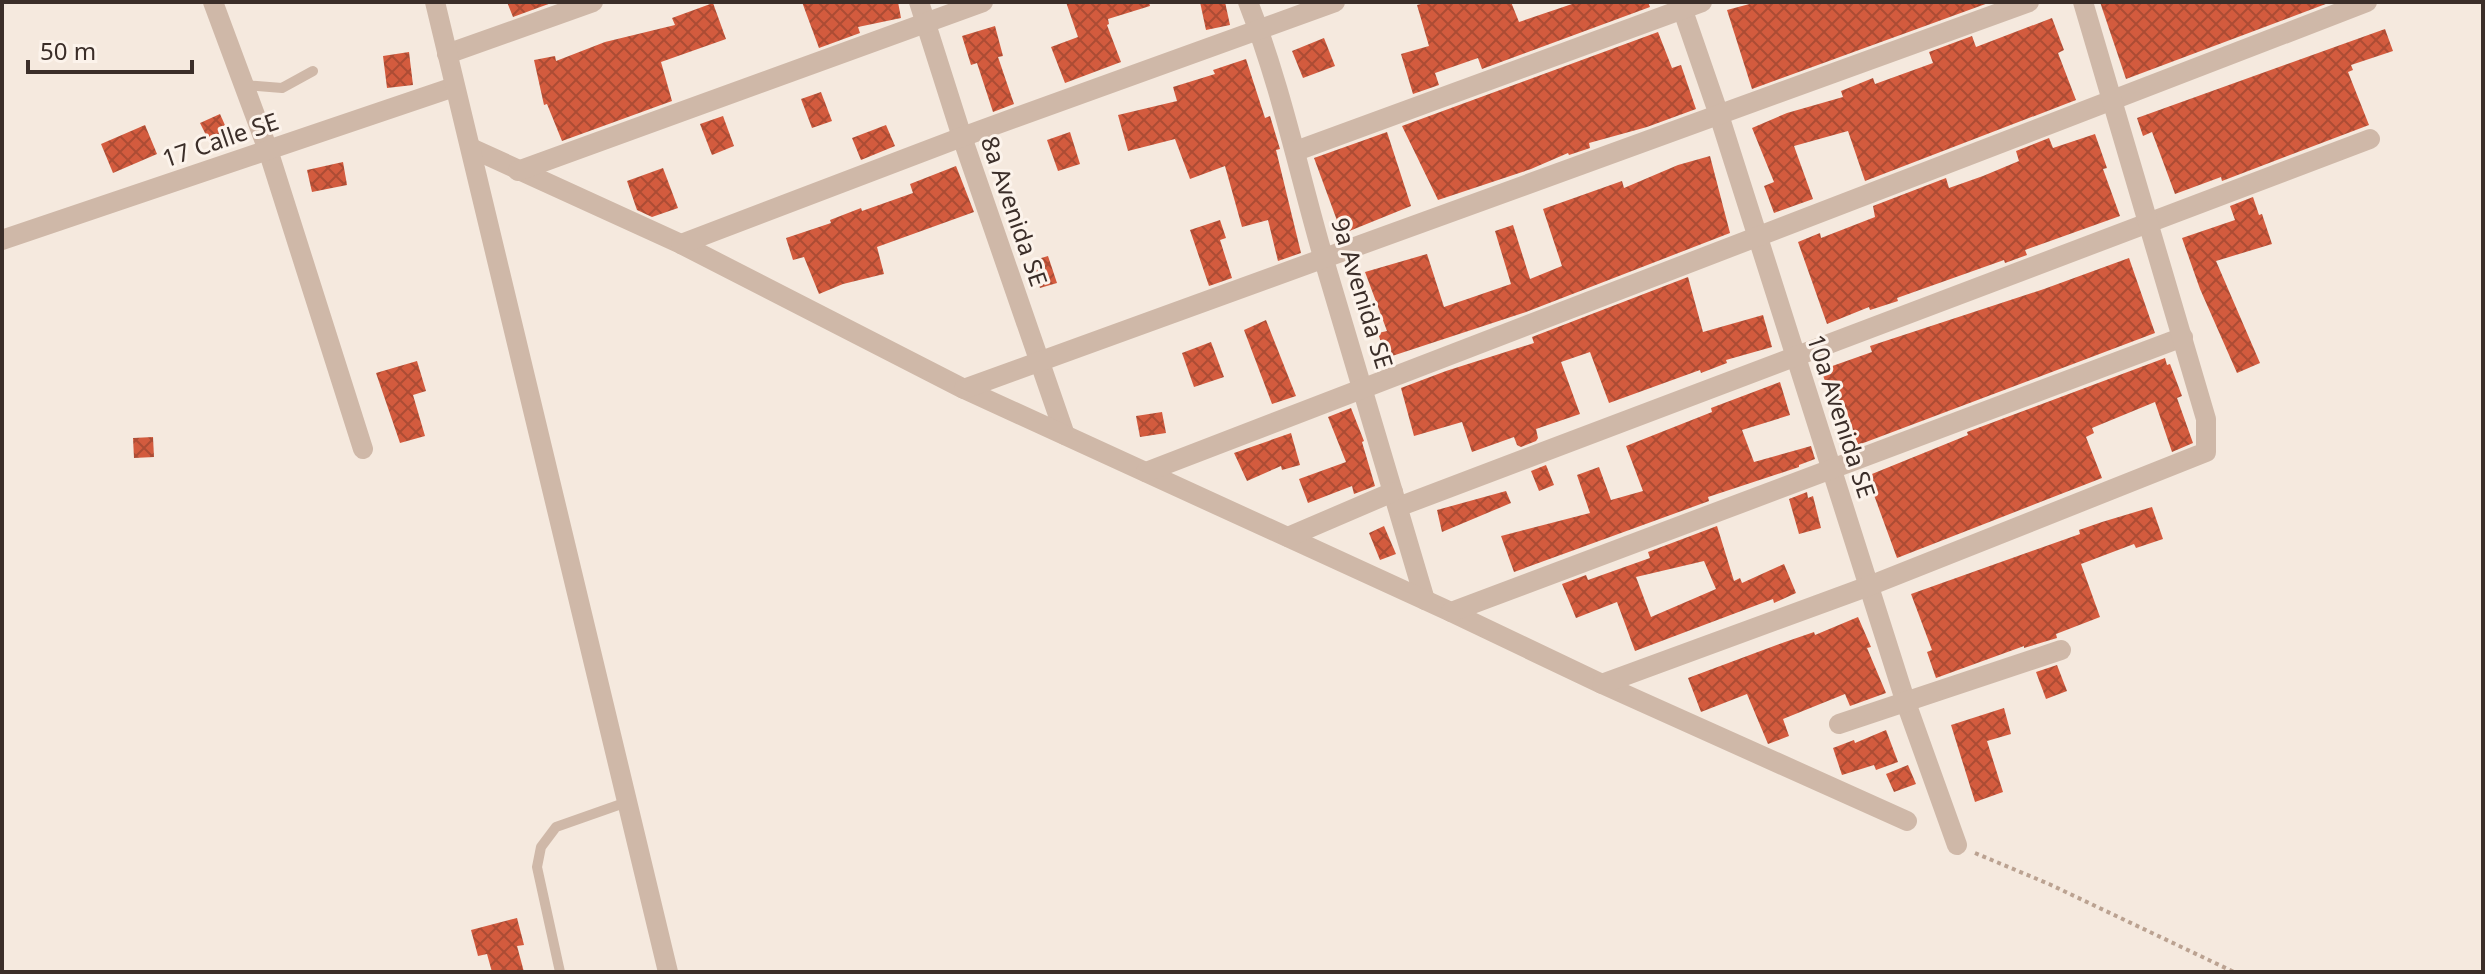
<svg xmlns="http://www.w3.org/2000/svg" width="2485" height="974" font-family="'Noto Sans',sans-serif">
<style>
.building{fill:url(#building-cross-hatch);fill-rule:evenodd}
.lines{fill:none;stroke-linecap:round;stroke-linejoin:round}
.path{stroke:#bba291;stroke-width:4;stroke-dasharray:4 4;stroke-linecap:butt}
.service{stroke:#cfb8a8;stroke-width:10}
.minor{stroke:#cfb8a8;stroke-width:20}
.tertiary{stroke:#cfb8a8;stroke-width:20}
.labels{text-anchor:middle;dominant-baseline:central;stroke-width:6;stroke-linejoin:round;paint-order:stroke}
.street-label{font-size:24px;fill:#3b2e29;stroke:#fcf3eb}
</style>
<defs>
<pattern id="building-cross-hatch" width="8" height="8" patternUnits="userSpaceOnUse" patternTransform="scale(2)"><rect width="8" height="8" fill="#d35b3e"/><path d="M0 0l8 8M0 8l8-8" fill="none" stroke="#ac4c34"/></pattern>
</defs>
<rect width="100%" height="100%" fill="#f5e9de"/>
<!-- building -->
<g class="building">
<path d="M507,2H554L513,17Z"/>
<path d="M802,2H898L901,18L858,27L860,33L819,48Z"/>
<path d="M1066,2H1149L1150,6L1108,19L1109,24L1107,25L1121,62L1065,83L1051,47L1078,37Z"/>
<path d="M1200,2H1225L1230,25L1206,30Z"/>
<path d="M1430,2H1511L1519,22L1578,2H1648L1650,7L1482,69L1478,58L1435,73L1439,85L1413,94L1401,54L1429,46L1417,5Z"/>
<path d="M1757,2H1991L1752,89L1727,10Z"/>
<path d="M2100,2H2331L2126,79Z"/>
<path d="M713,3L726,39L661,62L672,101L562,141L547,104L544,105L534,60L555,56L556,61L605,42L675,25L672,18Z"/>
<path d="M2052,18L2064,50L2058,53L2076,100L1865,181L1848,131L1794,146L1813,199L1774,213L1764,186L1774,182L1752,128L1787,113L1843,97L1841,91L1873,78L1875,84L1933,63L1929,52L1972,36L1976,47Z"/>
<path d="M995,26L1003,56L998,57L1014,104L993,112L977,63L971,65L962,36Z"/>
<path d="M2385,29L2393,51L2351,65L2353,70L2348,72L2369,125L2222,181L2221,177L2175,194L2152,132L2143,136L2137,118Z"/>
<path d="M1658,32L1672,68L1681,65L1696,109L1647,127L1589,143L1590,148L1569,155L1568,153L1531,169L1438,200L1402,126Z"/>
<path d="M1324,38L1335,66L1303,78L1292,51Z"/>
<path d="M409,52L413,85L387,88L383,56Z"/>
<path d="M1246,59L1265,118L1270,116L1280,149L1276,150L1301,253L1278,261L1268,220L1242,227L1225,166L1190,179L1175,139L1128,151L1118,115L1177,101L1173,87L1215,74L1213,70Z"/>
<path d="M821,92L832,121L812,128L801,99Z"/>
<path d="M220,114L228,132L209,141L200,123Z"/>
<path d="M723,116L734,146L712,155L700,124Z"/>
<path d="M145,125L157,154L113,173L101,144Z"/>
<path d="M886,125L895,146L861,160L852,138Z"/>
<path d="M1070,132L1080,164L1058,171L1047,140Z"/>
<path d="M1387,132L1411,206L1342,234L1314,158Z"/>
<path d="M2095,134L2107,168L2103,169L2120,216L2025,250L2027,255L2005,263L2004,260L1897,298L1898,301L1870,310L1869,307L1827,324L1798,242L1820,233L1821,238L1875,217L1873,206L1946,178L1949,188L1983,176L2019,161L2016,151L2049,138L2053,148Z"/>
<path d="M1710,156L1730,233L1526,312L1386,358L1378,333L1387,331L1365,272L1427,254L1444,307L1511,284L1495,231L1513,225L1530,279L1562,266L1543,209L1622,181L1624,188L1678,165Z"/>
<path d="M343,162L347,185L312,192L307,170Z"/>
<path d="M956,166L974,212L877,247L884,274L843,284L819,294L804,257L793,260L786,238L831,223L830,220L861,208L862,211L913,193L910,184Z"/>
<path d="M663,168L678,208L652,217L637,210L627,181Z"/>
<path d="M2253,197L2259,215L2262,214L2272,244L2216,261L2260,363L2237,373L2200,289L2182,238L2235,220L2230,206Z"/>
<path d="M1220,220L1226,238L1220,240L1232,278L1209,286L1190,230Z"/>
<path d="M1048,256L1057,283L1040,288L1031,261Z"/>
<path d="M2129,258L2155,333L1858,445L1843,400L1833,403L1821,370L1872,352L1870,346L2044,289Z"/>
<path d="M1688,277L1703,332L1763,315L1772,347L1726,360L1727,363L1701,373L1700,370L1609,403L1590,352L1561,362L1580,414L1536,429L1538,438L1536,441L1521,447L1517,445L1514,437L1472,452L1462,422L1414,436L1401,388L1446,371L1534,343L1532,337Z"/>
<path d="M1266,320L1296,396L1272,404L1244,330Z"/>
<path d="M1211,342L1224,377L1194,387L1182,353Z"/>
<path d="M2165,358L2167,365L2170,364L2182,396L2177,398L2193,443L2172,452L2155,402L2092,428L2094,433L2086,437L2102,478L1897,558L1867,476L1968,435L1967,432Z"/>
<path d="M417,361L426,391L413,395L425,436L400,443L376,373Z"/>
<path d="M1780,382L1790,415L1742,430L1754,462L1811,446L1815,459L1799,465V467L1708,497L1709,501L1514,572L1501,536L1590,513L1577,475L1599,467L1611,500L1643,491L1626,446L1712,412L1711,408Z"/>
<path d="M1351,408L1364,441L1362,442L1375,486L1354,494L1352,486L1308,503L1299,479L1346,462L1328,417Z"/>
<path d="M1162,412L1166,433L1140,437L1136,416Z"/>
<path d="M1291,433L1300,465L1282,470L1281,466L1247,481L1234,453Z"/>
<path d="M153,437L154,457L134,458L133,438Z"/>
<path d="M1546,465L1554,485L1539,491L1531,471Z"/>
<path d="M1506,491L1511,503L1442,532L1437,510Z"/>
<path d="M1807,492L1808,498L1813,496L1821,528L1799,534L1789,499Z"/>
<path d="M2152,507L2163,539L2136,548L2134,544L2081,564L2100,617L2056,634L2057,638L2024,648V646L1936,678L1927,652L1932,650L1911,594L2080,534L2079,530L2102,522Z"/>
<path d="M1384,526L1396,554L1380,560L1369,533Z"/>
<path d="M1717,526L1734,581L1740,578L1742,583L1784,564L1796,593L1774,603L1773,599L1635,651L1617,602L1576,618L1562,584L1586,575L1588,580L1650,558L1648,552ZM1704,561L1716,589L1651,617L1636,577Z"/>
<path d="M1858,617L1871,647L1867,648L1886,693L1850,706L1845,694L1783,719L1789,736L1768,744L1747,694L1701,712L1688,678L1785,642L1814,632L1815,635Z"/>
<path d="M2057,665L2067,691L2046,699L2036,672Z"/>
<path d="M2004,708L2011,734L1987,741L2003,792L1975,802L1951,725Z"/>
<path d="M1886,730L1898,762L1876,770L1874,765L1842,775L1833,748L1854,740L1855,743Z"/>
<path d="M1908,765L1916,784L1894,792L1886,774Z"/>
<path d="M517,918L524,945L517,946L524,972H492L487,954L478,956L471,930Z"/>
</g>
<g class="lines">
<!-- path -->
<path class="path" d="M1975,853L2049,884L2234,972"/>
<!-- service -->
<g class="service">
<path d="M244,85L282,88L313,71"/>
<path d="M560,972L537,867L541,847L556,827L627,802"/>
</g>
<!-- minor -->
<g class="minor">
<path d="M213,2L268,150L363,449"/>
<path d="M919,2L962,137L1065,435"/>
<path d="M1248,2C1281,86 1299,174 1324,260C1357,374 1392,487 1425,600"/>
<path d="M1680,2L1719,115L1905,700L1957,845"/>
<path d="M447,54L593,2"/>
<path d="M471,148L681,244L964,389L1451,612L1602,684L1907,821"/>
<path d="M1296,151L1702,2"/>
<path d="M518,171L983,2"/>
<path d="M2,240L454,87"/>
<path d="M681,244L962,137L1335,2"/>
<path d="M964,389L2029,2"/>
<path d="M1146,472L2367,2"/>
<path d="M1398,507L2370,139"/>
<path d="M1288,537L1393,492"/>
<path d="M1451,612L2183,337"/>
<path d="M1602,684L1869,586L2206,452V419L2083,2"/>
<path d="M1839,724L2061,650"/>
</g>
<!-- tertiary -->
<path class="tertiary" d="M435,2L668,972"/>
</g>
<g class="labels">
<!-- street labels -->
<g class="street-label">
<text transform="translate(220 139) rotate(-19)">17 Calle SE</text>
<text transform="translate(1015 211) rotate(71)">8a Avenida SE</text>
<text transform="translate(1363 293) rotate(73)">9a Avenida SE</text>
<text transform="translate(1842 416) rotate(72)">10a Avenida SE</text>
</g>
</g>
<!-- border -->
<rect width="2485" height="974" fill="none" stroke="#3b2e29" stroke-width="8"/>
<!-- scale -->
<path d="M28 60v12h164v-12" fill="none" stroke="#3b2e29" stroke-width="4"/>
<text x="40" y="60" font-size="24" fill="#3b2e29" stroke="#fcf3eb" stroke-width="6" paint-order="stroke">50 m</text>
</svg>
